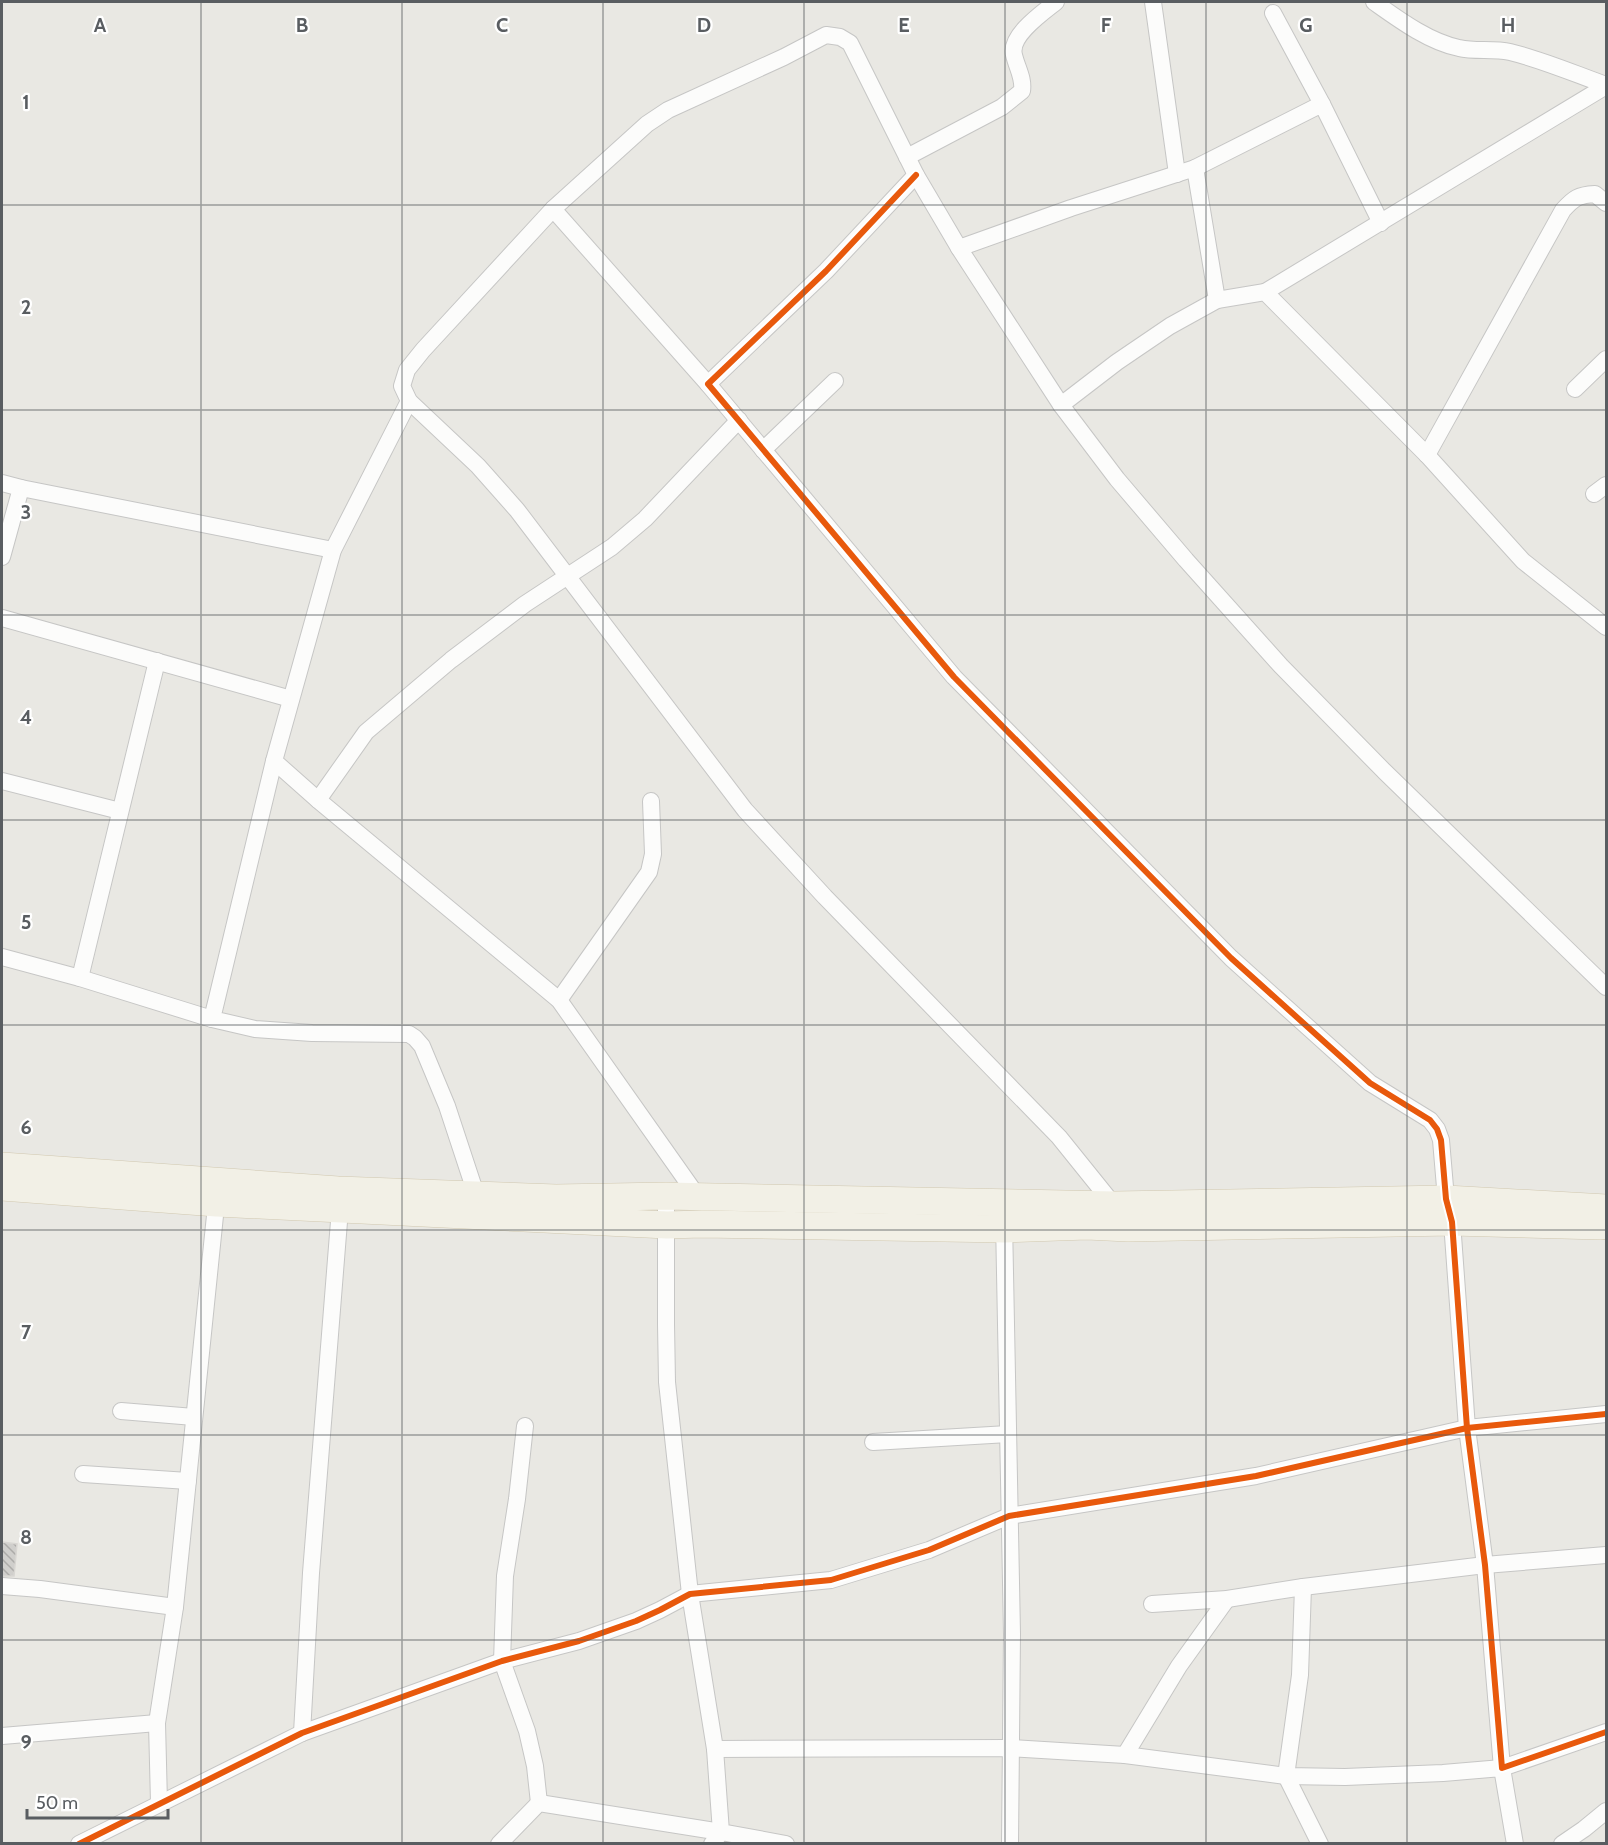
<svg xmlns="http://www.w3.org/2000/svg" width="1608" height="1845" font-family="Cabin,sans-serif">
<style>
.building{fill:url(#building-back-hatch);stroke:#d8d6d2;stroke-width:1.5}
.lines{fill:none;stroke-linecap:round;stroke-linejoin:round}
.street-casing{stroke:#c6c6c5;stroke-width:18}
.primary-casing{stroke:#d1c8b0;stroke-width:28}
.street{stroke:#fcfcfb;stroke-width:16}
.primary{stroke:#f2f0e6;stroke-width:27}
.cycleway-casing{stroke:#fff;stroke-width:10}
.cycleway{stroke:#e8590c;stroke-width:6}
.grid{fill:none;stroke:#595d61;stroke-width:1.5;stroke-opacity:0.55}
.grid-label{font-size:20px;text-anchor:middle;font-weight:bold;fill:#595d61;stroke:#fff;stroke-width:4.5;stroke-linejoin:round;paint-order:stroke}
</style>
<defs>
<pattern id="building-back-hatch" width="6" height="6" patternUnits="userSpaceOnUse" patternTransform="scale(1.5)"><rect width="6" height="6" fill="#d0cfcc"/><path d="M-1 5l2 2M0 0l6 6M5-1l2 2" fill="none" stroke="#acaba9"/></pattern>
</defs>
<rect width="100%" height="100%" fill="#e9e8e3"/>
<!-- building -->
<path class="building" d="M2,1542L17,1544L14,1576H2Z"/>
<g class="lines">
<!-- street casing -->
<g class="street-casing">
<g id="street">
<path d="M1153,2L1177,174"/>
<path d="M1374,2C1398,19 1429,42 1459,48C1475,52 1493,48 1510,52C1543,60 1575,74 1606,85"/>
<path d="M1273,13L1322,104"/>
<path d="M907,157L1002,107L1022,91C1024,78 1017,68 1014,55C1009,36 1042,13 1056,2"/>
<path d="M1195,168L1322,104L1381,223"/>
<path d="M916,175L826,271L708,384L954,677L1231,958L1370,1083L1430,1120L1437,1129L1441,1140L1446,1199L1452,1222L1467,1428L1485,1565L1502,1768L1606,1732"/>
<path d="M553,209L647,124L668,110L784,57L826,35L840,37L850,43L916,175L959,248"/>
<path d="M1265,292L1606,86"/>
<path d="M1217,300L1195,168L1071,208L959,248L1061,405L1117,479L1186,560L1281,666L1384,771L1606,987"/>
<path d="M708,384L553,209L423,350L407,370L402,386L409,401L478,466L517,510L745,810L825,897L1059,1137L1117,1209"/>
<path d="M1575,389L1606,359"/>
<path d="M409,401L333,550L274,761L318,800L559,1000L698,1197L699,1201"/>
<path d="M1061,405L1117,362L1170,326L1217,300L1265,292L1427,455L1523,561L1606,627"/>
<path d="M763,450L835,381"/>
<path d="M1427,455L1563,210C1574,198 1578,195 1595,194L1606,203"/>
<path d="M2,483L21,488"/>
<path d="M1594,494L1606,485"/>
<path d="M2,557L21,488L333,550"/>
<path d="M2,618L291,699"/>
<path d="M274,761L212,1019L255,1029L312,1033L409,1034L415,1038L422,1046L447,1106L476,1194V1202"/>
<path d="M2,781L120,811"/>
<path d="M318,800L366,732L451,660L525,604L612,547L645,519L739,420"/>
<path d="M2,957L80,978L212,1019"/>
<path d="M80,978L157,661"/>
<path d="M559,1000L649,872L653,854L651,801"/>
<path d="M666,1196V1324L667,1382L690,1594L715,1749L721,1832L786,1844"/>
<path d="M1004,1221L1012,1634L1010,1844"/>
<path d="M121,1411L194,1417"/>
<path d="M525,1426L517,1499L505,1576L502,1661L527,1731L535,1766L539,1803"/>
<path d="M873,1442L1008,1434"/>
<path d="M83,1474L188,1481"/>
<path d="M2,1586L40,1589L175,1607"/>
<path d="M1303,1587L1300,1675L1286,1776L1320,1844"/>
<path d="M1152,1604L1227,1599L1303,1587L1485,1565L1606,1555"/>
<path d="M302,1733L311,1573L340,1209L339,1201"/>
<path d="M2,1736L157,1723"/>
<path d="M715,1749L1010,1748L1125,1755L1286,1776L1345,1777L1443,1773L1502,1768L1515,1844"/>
<path d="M1125,1755L1179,1666L1227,1599"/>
<path d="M159,1803L157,1723L175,1607L217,1196"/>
<path d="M79,1844L302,1733L502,1661L579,1641L636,1621L660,1610L690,1594L831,1580L929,1550L1009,1516L1256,1476L1467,1428L1606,1414"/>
<path d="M499,1844L539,1803L721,1832L712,1844"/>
<path d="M1562,1844L1584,1829L1606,1811"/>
</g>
</g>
<!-- primary casing -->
<g class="primary-casing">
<g id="primary">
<path d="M2,1166L338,1190L556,1198L666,1196L1115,1205L1446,1199L1606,1208"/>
<path d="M2,1187L217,1203L667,1225L702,1224L1005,1229L1087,1226L1128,1228L1452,1222L1601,1226"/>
</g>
</g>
<!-- street -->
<use href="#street" class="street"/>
<!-- primary -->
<use href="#primary" class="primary"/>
<!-- cycleway casing -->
<g class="cycleway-casing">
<g id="cycleway">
<path d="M916,175L826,271L708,384L954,677L1231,958L1370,1083L1430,1120L1437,1129L1441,1140L1446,1199L1452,1222L1467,1428L1485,1565L1502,1768L1606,1732"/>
<path d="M79,1844L302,1733L502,1661L579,1641L636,1621L660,1610L690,1594L831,1580L929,1550L1009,1516L1256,1476L1467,1428L1606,1414"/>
</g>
</g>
<!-- cycleway -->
<use href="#cycleway" class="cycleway"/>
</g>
<!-- grid -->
<path class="grid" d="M201,2V1844M402,2V1844M603,2V1844M804,2V1844M1005,2V1844M1206,2V1844M1407,2V1844M2,205H1606M2,410H1606M2,615H1606M2,820H1606M2,1025H1606M2,1230H1606M2,1435H1606M2,1640H1606"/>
<g class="grid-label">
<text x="100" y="32">A</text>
<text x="302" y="32">B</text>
<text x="502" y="32">C</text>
<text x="704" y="32">D</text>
<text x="904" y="32">E</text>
<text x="1106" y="32">F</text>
<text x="1306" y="32">G</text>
<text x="1508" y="32">H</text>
<text x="26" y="109">1</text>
<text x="26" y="314">2</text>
<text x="26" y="519">3</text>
<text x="26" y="724">4</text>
<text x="26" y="929">5</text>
<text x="26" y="1134">6</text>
<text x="26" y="1339">7</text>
<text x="26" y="1544">8</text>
<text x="26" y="1749">9</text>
</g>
<!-- border -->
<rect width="1608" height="1845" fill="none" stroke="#595d61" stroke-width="6"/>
<!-- scale -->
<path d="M27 1809v9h141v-9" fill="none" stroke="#595d61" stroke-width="3"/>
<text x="36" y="1809" font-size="18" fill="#595d61" stroke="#ffffff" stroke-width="4.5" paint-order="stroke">50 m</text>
</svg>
